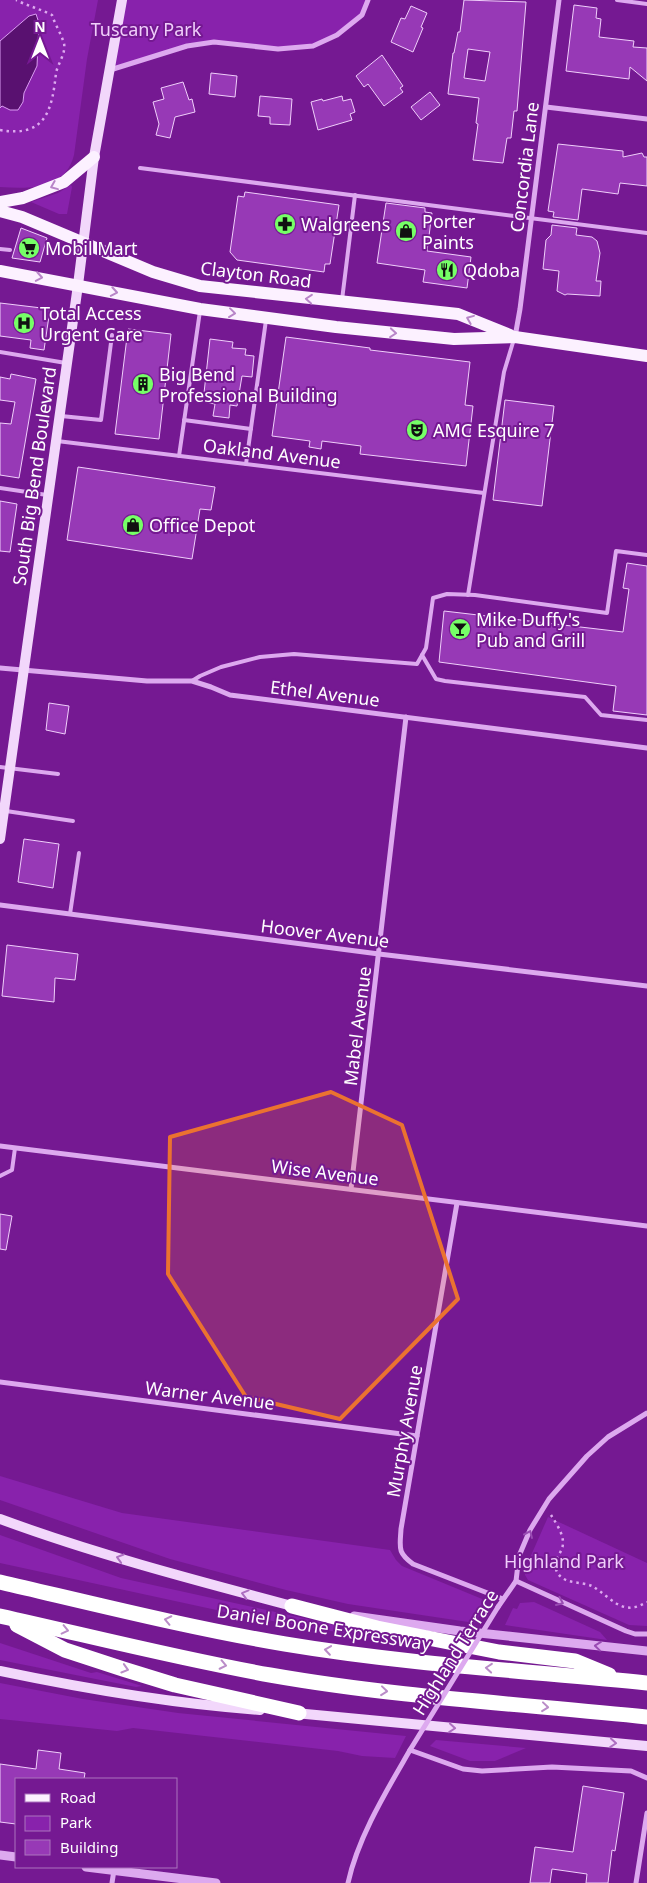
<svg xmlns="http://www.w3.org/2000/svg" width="647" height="1883" font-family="'Noto Sans',sans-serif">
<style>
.green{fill:#8822ac}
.water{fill:#591170;stroke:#da9cf2}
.building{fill:#9739b6;stroke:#f0cffb;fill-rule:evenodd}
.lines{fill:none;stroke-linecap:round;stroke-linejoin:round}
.path{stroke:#dda9ef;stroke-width:2.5;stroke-dasharray:2.5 4;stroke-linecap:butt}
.service{stroke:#dda9ef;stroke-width:4}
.minor{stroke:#dda9ef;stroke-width:5}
.tertiary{stroke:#dda9ef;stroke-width:9}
.secondary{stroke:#f2d7fb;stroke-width:10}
.primary{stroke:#fcf1ff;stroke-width:12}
.motorway{stroke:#fff;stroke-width:15}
.minor-bridge{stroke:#dda9ef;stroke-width:5}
.oneway{stroke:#b885c8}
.oneway2{stroke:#994bb3}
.oneway3{stroke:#ad6ec1}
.oneway4{stroke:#ba8cc8}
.marked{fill:#eb7230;fill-opacity:0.2;stroke:#eb7230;stroke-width:4;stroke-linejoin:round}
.labels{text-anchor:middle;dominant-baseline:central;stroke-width:4;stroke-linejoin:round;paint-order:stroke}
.park-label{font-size:18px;fill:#f0cffb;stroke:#751992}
.street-label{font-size:18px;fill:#fff;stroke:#751992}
.poi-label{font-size:18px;fill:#fff;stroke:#751992;text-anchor:start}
</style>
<rect width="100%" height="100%" fill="#751992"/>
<!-- green -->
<g class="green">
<path d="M0,0H98L87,59L74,155C65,190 30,189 0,187Z"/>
<path d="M122,0H368L362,15L337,35L313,46L278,49L214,42L187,46L108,71Z"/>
<path d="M71,185L72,187L67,214H59L31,202L58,193Z"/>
<path d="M0,1476L122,1513L390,1550L396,1560L402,1566L487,1601L475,1623L348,1604L286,1590L170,1559L0,1500Z"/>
<path d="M548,1517L647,1563V1626L629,1625L528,1580L525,1575V1569Z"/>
<path d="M0,1535L121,1578L384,1636L383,1640L244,1616L0,1563Z"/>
<path d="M534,1602L600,1632L607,1640L505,1625L513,1608L517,1609L520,1603Z"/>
<path d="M0,1643L91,1673L97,1672L142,1686L136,1687L0,1660Z"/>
<path d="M0,1683L83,1699L178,1713L406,1736L395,1758L362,1756L338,1751L133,1728L117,1731L0,1719Z"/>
<path d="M436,1740L526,1748L495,1761H470L430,1746Z"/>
</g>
<!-- water -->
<path class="water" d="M36,14L39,23L37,66L24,93L23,102L18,110H10L2,106L0,108V41L29,16Z"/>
<!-- building -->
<g class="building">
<path d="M464,0L526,2L517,111H514L511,138H507L503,163L473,160L478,124L476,123L479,98L448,94L453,53H454L458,32H460ZM468,49L490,52L485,81L464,78Z"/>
<path d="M574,5L597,8L596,18L601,19L599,37L634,41L633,47L647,48V81L630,67L629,79L566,71Z"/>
<path d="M411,6L427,13L421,27L423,28L413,52L391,42L401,18L405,19Z"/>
<path d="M382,55L403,86L400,88L403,92L384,106L368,84L364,87L356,76Z"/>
<path d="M211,73L237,76L235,97L209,94Z"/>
<path d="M183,82L189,100L192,99L195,112L175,117L170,138L156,135L159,124L153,102L164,99L161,88Z"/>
<path d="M430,92L440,105L421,120L411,107Z"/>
<path d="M260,96L292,99L290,125L270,124V117L258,116Z"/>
<path d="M342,96L343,101L351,99L355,112L350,114L352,120L318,130L311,102L322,99L323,101Z"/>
<path d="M558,144L623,151V157L642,153L644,157H647V186L620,183L618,194L582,189L578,220L553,217L554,212L548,211Z"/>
<path d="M245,192L339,205L330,264H325L324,272L237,260L230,252L238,196L244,197Z"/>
<path d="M386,203L425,208V212L432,213L427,251L471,257L467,288L423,282L425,270L377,263Z"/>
<path d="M552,225L577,228L576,235L592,237L597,241L600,253L596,281H601L600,296L567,294L565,295L557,291L559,271L543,269L546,240L551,235Z"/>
<path d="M21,228L47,238L40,262L12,258Z"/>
<path d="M0,303L50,309L44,350L30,348L31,340L0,336Z"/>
<path d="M128,329L171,334L159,439L115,434Z"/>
<path d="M286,337L370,348V350L470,362L465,405L473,406L466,466L360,454L361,446L322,441L321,449L309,447L310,441L272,436Z"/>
<path d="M210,339L233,342L232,348L246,349L245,355L254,356L252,377L242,376L237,406L230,405L229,418L213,416L215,404L203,402Z"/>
<path d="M11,374L36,379L19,478L0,475V423L11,424L15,402L0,400V377L10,379Z"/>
<path d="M505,400L554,406L542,506L493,500Z"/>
<path d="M78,467L215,487L211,510L200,509L192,559L67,540Z"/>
<path d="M0,501L17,504L10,552L0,551Z"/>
<path d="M627,563L647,566V715L613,711L616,686L439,662L444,611L623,632L629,589L623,588Z"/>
<path d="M49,703L69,706L65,734L46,730Z"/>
<path d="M24,839L59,844L53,888L18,882Z"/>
<path d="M7,945L78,954L75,980L55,978L54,1002L2,996Z"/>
<path d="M0,1214L12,1216L6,1250L0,1249Z"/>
<path d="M38,1750L61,1753L59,1769L85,1773L84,1779H16V1824L0,1822V1764L36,1769Z"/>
<path d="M583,1786L624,1793L615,1851L612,1850L608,1883H586L587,1874L552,1869L550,1883H530L535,1847L573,1852Z"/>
</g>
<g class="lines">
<!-- path -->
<g class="path">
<path d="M0,130C46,138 52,110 56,73C58,63 66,54 64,43C61,34 55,24 52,15C40,9 28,6 16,0"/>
<path d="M551,1515C556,1523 563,1533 563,1543C563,1554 551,1559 557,1572C564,1585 581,1581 592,1586C603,1592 614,1605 625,1607C633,1609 640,1606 647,1602"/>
</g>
<!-- service -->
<g class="service">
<path d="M617,0L647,4"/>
<path d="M140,168L647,233"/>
<path d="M0,249L10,250"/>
<path d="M342,300L355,195"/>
<path d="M0,352L66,363"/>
<path d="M61,416L101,420L112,335"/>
<path d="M184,420L251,429"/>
<path d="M57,441L484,493"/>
<path d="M179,456L200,311"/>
<path d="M246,464L266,320"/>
<path d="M0,488L47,495"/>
<path d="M468,595L504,372L514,339"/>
<path d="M422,655L436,679L445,681L585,697L601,715L647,720"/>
<path d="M192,681L200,676L221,667L260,657L294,654L417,664L426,648L433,598L447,594L475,595L607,613L616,551L647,555"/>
<path d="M0,767L58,774"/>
<path d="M6,811L73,821"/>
<path d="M70,914L79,853"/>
<path d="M0,1176L12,1170L15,1148"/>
</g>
<!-- minor -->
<g class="minor">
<path d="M110,70L187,46L214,42L278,49L313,46L337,35L362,15L368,0"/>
<path d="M546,107L647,119"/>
<path d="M515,337L520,309L559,0"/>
<path d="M0,668L147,681H192L211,687L230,695L647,748"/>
<path d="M0,905L379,954L647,986"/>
<path d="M0,1146L647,1226"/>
<path d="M351,1189L406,717"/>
<path d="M457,1203L401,1529C400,1548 397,1552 413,1564L503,1599"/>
<path d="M0,1382L417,1436"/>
<path d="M516,1581L626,1631L635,1634H647"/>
<path d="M498,1607L516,1581L519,1556L530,1530L549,1499L587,1456L608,1437L647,1413"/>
<path d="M112,1883L114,1870"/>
<path d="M348,1883C358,1837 387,1790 410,1750L463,1769L482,1771L552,1767L631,1771L647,1778"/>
<path d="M636,1883L647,1813"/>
</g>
<!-- tertiary -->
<g class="tertiary">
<path d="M354,1616L460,1631L647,1651"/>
<path d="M0,1855L16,1857"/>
<path d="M86,1867L216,1883"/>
</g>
<!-- secondary -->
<g class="secondary">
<path d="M0,839L78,285L94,157L122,0"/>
<path d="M0,1519C95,1554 194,1580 292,1606"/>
<path d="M0,1671C86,1689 173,1704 260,1710"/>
<path d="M295,1713L647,1746"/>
</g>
<!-- primary -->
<g class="primary">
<path d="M0,202L23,198L64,182L94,157"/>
<path d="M0,211L22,217L153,272L200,286L458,314L510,335"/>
<path d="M0,271L200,309L336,327L454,339L515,337L647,356"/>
</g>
<!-- motorway -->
<g class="motorway">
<path d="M0,1582C95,1604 190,1628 285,1644C405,1664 526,1671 647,1683"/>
<path d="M292,1606L377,1628L499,1652L575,1661L609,1675"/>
<path d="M0,1616C90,1636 180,1659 270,1675C395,1697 521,1704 647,1717"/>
<path d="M17,1625L65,1650L123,1669L175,1685L299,1713"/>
</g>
<!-- minor-bridge -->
<path class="minor-bridge" d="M410,1750L498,1607"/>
</g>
<!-- one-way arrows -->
<defs><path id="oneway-chevron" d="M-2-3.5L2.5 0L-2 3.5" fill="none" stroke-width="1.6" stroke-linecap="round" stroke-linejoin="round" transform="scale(1.25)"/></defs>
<g class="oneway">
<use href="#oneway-chevron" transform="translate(54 186) rotate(158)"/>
<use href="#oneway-chevron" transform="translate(39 277) rotate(10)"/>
<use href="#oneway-chevron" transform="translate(114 292) rotate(10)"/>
<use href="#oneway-chevron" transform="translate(309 299) rotate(-175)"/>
<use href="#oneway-chevron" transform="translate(232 313) rotate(7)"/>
<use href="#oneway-chevron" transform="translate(470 319) rotate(-158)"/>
<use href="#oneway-chevron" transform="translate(393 333) rotate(5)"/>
</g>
<g class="oneway2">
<use href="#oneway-chevron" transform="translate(529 1534) rotate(-66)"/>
<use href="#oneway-chevron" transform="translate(560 1602) rotate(24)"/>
<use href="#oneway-chevron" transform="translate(598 1646) rotate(-174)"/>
</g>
<g class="oneway3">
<use href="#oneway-chevron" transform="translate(120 1558) rotate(-163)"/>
<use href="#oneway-chevron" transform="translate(245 1594) rotate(-165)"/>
<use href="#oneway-chevron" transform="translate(452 1728) rotate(5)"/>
<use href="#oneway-chevron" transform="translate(613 1743) rotate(5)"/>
</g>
<g class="oneway4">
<use href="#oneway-chevron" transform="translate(168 1620) rotate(-168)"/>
<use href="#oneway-chevron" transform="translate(65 1630) rotate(13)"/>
<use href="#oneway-chevron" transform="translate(328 1650) rotate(-172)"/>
<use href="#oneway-chevron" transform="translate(223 1665) rotate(12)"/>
<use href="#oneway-chevron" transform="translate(489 1668) rotate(-175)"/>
<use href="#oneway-chevron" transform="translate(125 1669) rotate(17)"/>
<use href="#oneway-chevron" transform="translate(384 1691) rotate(6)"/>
<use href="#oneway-chevron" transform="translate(545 1707) rotate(6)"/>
</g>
<!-- marked area -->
<path class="marked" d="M331,1092L402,1125L458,1299L340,1419L246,1397L168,1274L170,1137Z"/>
<!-- icons -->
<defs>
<g id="pharmacy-disc" transform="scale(1.125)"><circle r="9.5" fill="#76ff67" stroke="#751992"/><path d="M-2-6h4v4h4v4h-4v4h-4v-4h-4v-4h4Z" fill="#111"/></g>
<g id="shop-disc" transform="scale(1.125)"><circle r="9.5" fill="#76ff67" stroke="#751992"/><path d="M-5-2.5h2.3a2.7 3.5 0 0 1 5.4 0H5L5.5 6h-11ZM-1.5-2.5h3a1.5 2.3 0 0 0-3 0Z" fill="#111"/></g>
<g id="supermarket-disc" transform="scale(1.125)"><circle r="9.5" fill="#76ff67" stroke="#751992"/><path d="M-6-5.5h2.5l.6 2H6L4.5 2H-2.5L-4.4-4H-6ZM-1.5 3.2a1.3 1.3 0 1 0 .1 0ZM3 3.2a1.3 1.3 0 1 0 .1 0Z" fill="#111"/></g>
<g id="restaurant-disc" transform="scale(1.125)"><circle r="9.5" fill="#76ff67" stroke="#751992"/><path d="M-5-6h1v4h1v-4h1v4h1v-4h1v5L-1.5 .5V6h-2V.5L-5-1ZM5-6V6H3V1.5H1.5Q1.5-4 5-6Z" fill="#111"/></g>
<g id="hospital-disc" transform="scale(1.125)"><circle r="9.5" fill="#76ff67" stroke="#751992"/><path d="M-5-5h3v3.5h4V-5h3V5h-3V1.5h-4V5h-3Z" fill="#111"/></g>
<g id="building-disc" transform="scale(1.125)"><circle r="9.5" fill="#76ff67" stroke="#751992"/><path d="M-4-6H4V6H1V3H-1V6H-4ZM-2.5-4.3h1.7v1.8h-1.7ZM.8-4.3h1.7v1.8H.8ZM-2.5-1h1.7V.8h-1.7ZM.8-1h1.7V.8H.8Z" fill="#111"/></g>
<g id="theatre-disc" transform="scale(1.125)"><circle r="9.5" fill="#76ff67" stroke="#751992"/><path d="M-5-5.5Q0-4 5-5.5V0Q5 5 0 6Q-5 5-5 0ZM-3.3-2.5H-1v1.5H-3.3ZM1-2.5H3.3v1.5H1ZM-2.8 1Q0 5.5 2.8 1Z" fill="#111"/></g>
<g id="bar-disc" transform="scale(1.125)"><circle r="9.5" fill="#76ff67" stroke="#751992"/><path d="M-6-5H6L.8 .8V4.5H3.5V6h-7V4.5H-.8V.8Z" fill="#111"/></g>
</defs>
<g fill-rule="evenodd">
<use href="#pharmacy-disc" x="285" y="224"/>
<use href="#shop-disc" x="406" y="231"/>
<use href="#supermarket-disc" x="29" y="248"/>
<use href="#restaurant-disc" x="447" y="270"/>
<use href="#hospital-disc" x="24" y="323"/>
<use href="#building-disc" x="143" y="384"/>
<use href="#theatre-disc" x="417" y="430"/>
<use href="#shop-disc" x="133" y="525"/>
<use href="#bar-disc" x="460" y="629"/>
</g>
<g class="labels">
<!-- park labels -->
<g class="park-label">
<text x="146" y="29">Tuscany Park</text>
<text x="564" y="1561">Highland Park</text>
</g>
<!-- street labels -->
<g class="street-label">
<text transform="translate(524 167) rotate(-83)">Concordia Lane</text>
<text transform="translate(256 274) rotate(7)">Clayton Road</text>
<text transform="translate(272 453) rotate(7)">Oakland Avenue</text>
<text transform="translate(34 476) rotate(-82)">South Big Bend Boulevard</text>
<text transform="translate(325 693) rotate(7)">Ethel Avenue</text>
<text transform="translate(325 933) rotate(7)">Hoover Avenue</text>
<text transform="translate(357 1026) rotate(-83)">Mabel Avenue</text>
<text transform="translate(325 1172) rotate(7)">Wise Avenue</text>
<text transform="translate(210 1395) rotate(7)">Warner Avenue</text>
<text transform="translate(404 1431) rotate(-80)">Murphy Avenue</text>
<text transform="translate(324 1627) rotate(9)">Daniel Boone Expressway</text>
<text transform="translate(455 1652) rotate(-58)">Highland Terrace</text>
</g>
<!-- poi labels -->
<g class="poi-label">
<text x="422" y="221">Porter<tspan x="422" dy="21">Paints</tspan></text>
<text x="301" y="224">Walgreens</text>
<text x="45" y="248">Mobil Mart</text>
<text x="463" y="270">Qdoba</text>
<text x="40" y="313">Total Access<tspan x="40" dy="21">Urgent Care</tspan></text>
<text x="159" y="374">Big Bend<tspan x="159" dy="21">Professional Building</tspan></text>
<text x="433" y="430">AMC Esquire 7</text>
<text x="149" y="525">Office Depot</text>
<text x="476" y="619">Mike Duffy's<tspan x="476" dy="21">Pub and Grill</tspan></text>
</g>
</g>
<!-- legend -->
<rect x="15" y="1778" width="162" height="90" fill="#751992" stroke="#ac75be"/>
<rect x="25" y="1794" width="25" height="8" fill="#fcf1ff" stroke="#ac75be"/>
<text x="60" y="1803" font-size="15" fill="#ffffff">Road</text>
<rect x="25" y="1816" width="25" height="15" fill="#8822ac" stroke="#ac75be"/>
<text x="60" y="1828" font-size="15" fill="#ffffff">Park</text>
<rect x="25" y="1840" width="25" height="15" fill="#9739b6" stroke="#ac75be"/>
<text x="60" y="1853" font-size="15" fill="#ffffff">Building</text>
<!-- north arrow -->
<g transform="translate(40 40)" stroke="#751992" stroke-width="4" paint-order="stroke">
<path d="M0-4L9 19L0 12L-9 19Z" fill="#ffffff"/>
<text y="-8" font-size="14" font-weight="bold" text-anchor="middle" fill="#ffffff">N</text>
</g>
</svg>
